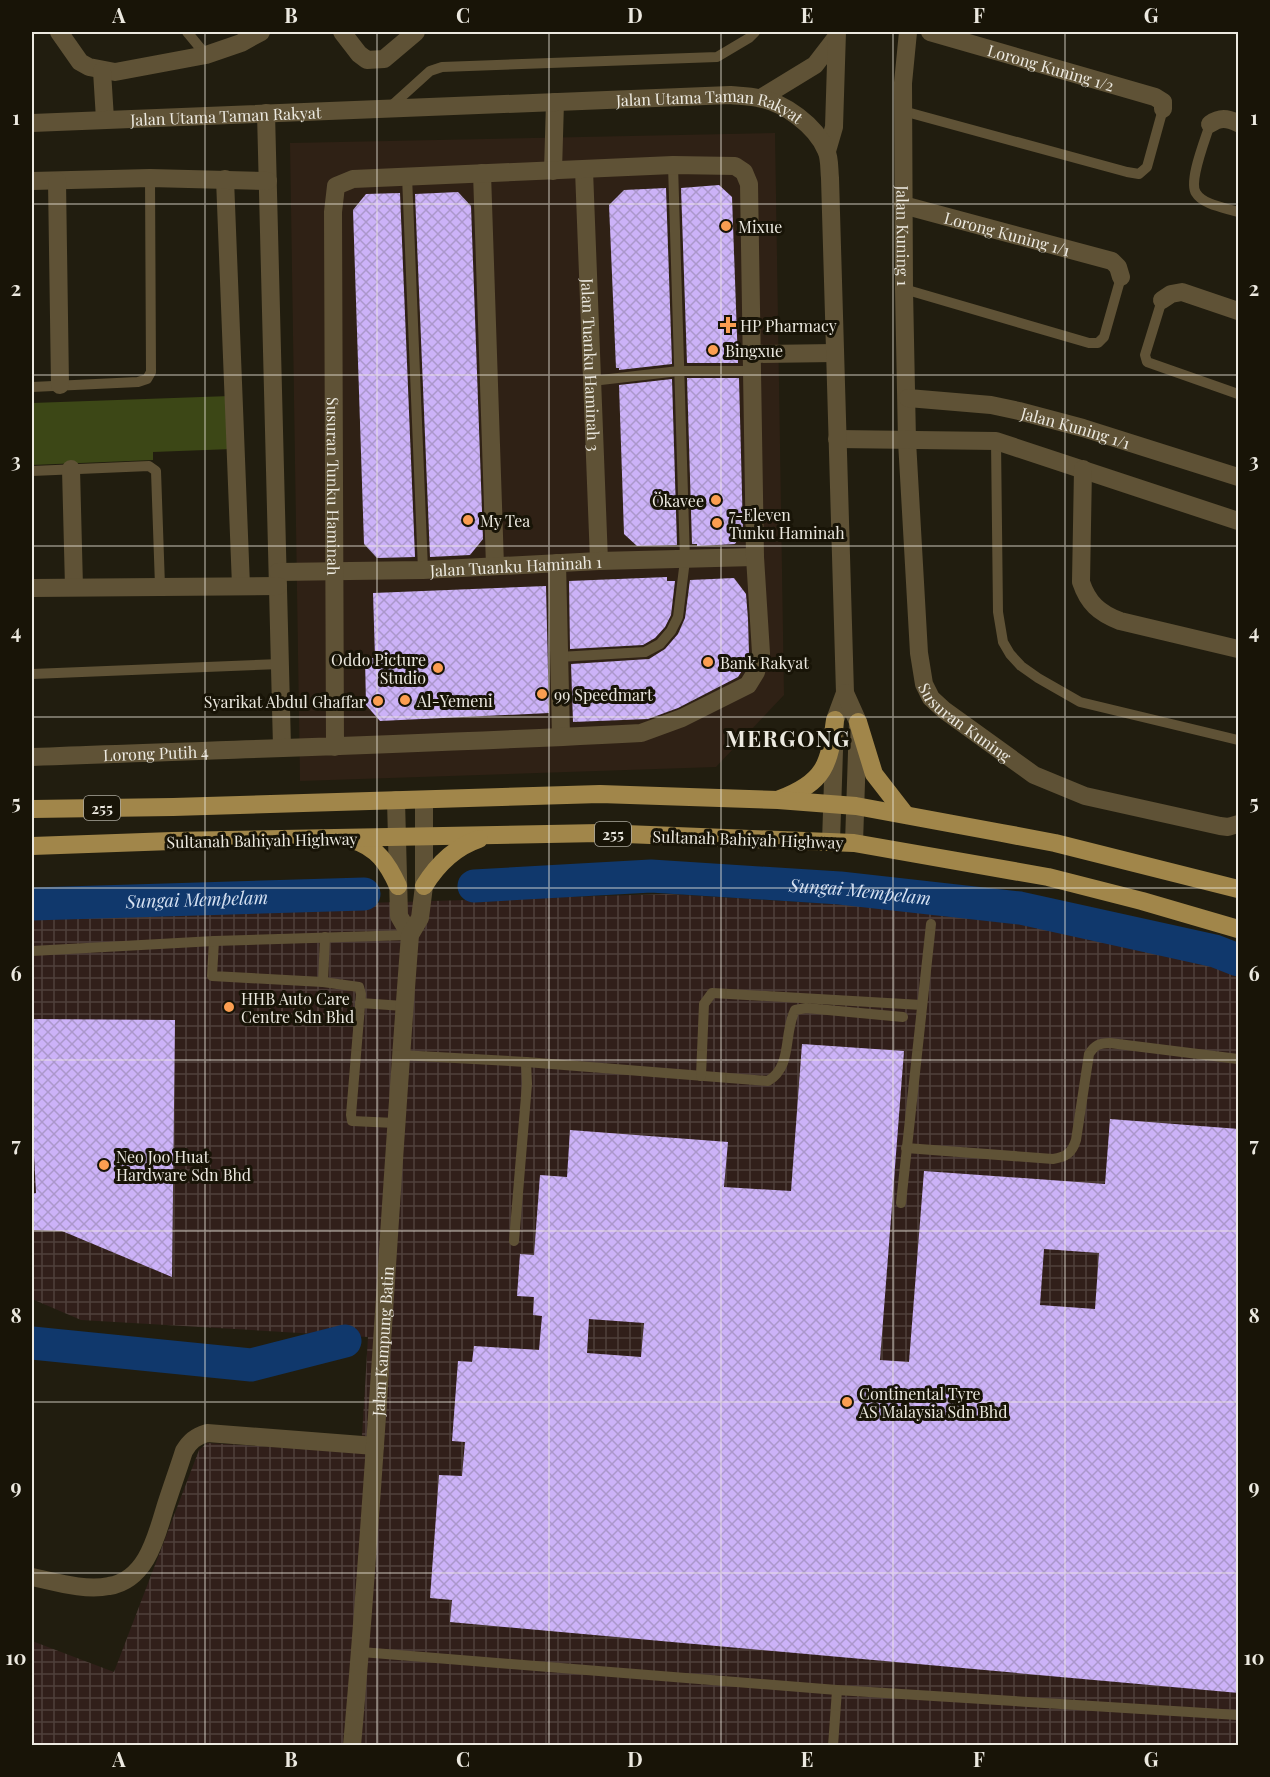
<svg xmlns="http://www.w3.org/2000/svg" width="1270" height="1777" font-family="'Playfair Display',serif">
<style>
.commercial{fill:#2f2115}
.industrial{fill:url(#industrial-grid)}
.park{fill:#3c4716}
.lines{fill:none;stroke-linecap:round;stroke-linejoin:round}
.river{stroke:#10386c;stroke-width:33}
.building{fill:url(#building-cross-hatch);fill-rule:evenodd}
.service{stroke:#5f5236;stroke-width:10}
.minor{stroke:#5f5236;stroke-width:18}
.tertiary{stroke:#5f5236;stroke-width:18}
.primary{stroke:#a1864a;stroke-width:18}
.grid{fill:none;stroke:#ece9e0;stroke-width:1.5;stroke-opacity:0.55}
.poi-dot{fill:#fb9e51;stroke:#181407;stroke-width:2}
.labels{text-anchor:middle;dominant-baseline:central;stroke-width:6;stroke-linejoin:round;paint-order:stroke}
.shield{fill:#181407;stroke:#aca99f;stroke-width:1.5}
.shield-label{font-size:15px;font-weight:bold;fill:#ece9e0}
.street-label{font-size:16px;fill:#ece9e0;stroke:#181407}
.poi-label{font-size:16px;fill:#ece9e0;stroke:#181407;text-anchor:start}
.water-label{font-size:18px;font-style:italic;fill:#d5e1f2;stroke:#181407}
.district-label{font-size:22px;font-weight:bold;letter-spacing:1.5px;fill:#ece9e0;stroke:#181407}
.neatline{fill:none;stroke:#ece9e0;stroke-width:2}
.grid-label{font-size:20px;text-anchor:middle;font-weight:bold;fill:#ece9e0}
</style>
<defs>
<pattern id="industrial-grid" width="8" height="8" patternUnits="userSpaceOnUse" patternTransform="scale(1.5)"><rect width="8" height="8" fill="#311f1a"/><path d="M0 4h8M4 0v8" fill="none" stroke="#4f403b"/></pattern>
<pattern id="building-cross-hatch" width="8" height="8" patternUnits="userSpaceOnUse" patternTransform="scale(1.5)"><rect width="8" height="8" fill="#ccb2f8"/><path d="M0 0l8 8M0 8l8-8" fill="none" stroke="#ab97cb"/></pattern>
</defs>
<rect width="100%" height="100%" fill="#211d0f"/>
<!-- commercial -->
<path class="commercial" d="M775,133L784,695L716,767L300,781L290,143Z"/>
<!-- industrial -->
<path class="industrial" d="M667,894L919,909L1050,928L1238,973V1745H32V1641L114,1672L199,1450L207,1443L361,1452L368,1337L81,1320L32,1299V913Z"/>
<!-- park -->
<path class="park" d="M230,396L232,449L153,452V460L32,465V403Z"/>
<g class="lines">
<!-- river -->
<g class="river">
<path id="s1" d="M474,886L651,876L840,888L1020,908L1215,951L1238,960"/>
<path id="s2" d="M32,904L364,894"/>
<path d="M32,1343L251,1365L345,1341"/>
</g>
</g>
<!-- building -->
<g class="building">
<path d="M719,185L732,197L738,363H687L681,188Z"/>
<path d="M666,188L672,364L619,370V368H616L609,205L624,190Z"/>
<path d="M458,192L471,206L483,539L470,555L430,557L415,194Z"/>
<path d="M400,193L415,557L377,558L364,544L353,210L366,194Z"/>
<path d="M687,378H739L743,531L735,544L697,546V544H692Z"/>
<path d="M672,379L677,545L637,546L624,534L619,385Z"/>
<path d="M667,577V581H675L671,615L665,627L655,638L643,645L570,649L569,581Z"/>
<path d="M734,578L746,594L748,619L749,654L747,663L738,677L678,708L648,719L573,722L571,664L649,659L665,649L678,634L685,618L690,580Z"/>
<path d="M546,586L549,713L380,721L366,705L365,658H375L373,593Z"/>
<path d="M32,1019L175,1020L172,1277L62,1231L32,1230V1194L36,1193L33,1136H32Z"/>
<path d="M802,1044L904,1051L880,1360L909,1362L924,1171L1105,1184L1110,1119L1239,1129V1693L450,1622L452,1600L430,1598L439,1475L462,1476L465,1442L452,1441L458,1361L472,1362L474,1346L539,1350L542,1316L533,1315L534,1297L517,1296L520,1254L534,1255L540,1175L567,1177L570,1130L728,1142L724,1187L791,1191ZM1044,1249L1099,1253L1095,1309L1040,1305ZM589,1319L644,1323L641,1357L587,1353Z"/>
</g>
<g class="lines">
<!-- service -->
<g class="service">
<path d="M187,32L206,55"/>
<path d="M388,109L430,71L442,67L717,57L749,38L755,32"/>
<path d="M903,111L1127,172L1139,174L1147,167L1163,109"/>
<path d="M1210,124C1206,138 1188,181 1196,193C1203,205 1226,208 1238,212"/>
<path d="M407,176L423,570"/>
<path d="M904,289L1089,343H1098L1104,337L1121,277"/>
<path d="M1162,300L1145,355L1147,362L1238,394"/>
<path d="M592,381L679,371H753"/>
<path d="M32,387L138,382L147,379L151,372L150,178"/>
<path d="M996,441L998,612L1003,642L1010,654L1021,666L1038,678L1080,702L1238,740"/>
<path d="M32,471L149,466L156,471L160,586"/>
<path d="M559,657L645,652L660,644L671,631L678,617L685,560L673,165"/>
<path d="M32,674L280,664"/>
<path d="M214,941L212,976L323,982L359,987L361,994L351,1115L352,1121L395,1123"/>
<path d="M32,951L214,941L410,935"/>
<path d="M323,982L325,937"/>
<path d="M360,1003L404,1006"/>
<path d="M400,1055L526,1062L527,1084L514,1241"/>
<path d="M526,1062L768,1081C793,1066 783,1035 795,1010L806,1008L903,1017"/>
<path d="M701,1076L704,1004L712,993L922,1005"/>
<path d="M906,1148L1053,1159C1066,1157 1072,1153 1076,1140L1089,1054C1095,1045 1099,1043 1110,1043L1238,1059"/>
<path d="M901,1203L931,924"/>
<path d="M361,1652L837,1690L1238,1715"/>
<path d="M833,1746L837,1690"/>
</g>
<!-- minor -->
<g class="minor">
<path d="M59,32L80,62L89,67L115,72L206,55L241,43L261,32"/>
<path d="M342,32L359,54L367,60L384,59L416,32"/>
<path id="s3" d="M908,32L903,83L904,289L907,441L919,653L924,684L931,698L944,710L1034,775L1085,796L1220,826L1228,827L1238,824"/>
<path id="s4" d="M930,32L1155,97L1163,102V109"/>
<path d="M102,71L105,119"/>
<path d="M761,98L815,65L835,39"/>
<path d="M266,113L282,747"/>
<path d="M1210,124C1220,117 1227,118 1238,123"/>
<path d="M827,151L834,127L837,32"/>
<path id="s5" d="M584,170L599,561"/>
<path d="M553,171L555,102"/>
<path d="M482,173L495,566"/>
<path d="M225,179L241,586"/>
<path d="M32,181L150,178L268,181"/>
<path d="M57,181L60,385"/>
<path id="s6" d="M903,205L1112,261L1118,267L1121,277"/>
<path d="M1162,300L1171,294L1182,292L1238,311"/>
<path d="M753,354L835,353"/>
<path id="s7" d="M908,398L991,405L1019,411L1083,428L1238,477"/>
<path d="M837,439L996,441L1238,521"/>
<path d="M71,469L74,587"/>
<path d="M1083,469L1081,582C1088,603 1099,613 1120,621L1238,649"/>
<path d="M557,563L561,737"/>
<path id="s8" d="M278,572L423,570L599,561L755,557"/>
<path d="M32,588L278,586"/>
<path id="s9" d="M32,757C235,749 438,744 641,733L682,718L748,685L756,672L761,653L755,557L749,184L744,172L735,166L673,165L353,179L336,186L333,212L335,747"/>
<path d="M32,1577C56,1582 85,1591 109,1586C146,1580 156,1538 165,1508C171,1489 178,1470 184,1451C190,1441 195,1437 207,1433L375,1446"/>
</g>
<!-- tertiary -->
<g class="tertiary">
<path id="s10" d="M32,123L730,95C739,96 749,96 758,98C784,102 816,126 826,150C830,158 829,169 830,178L845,693L835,720L831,842"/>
<path d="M845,693L858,722L854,843"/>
<path d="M396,800L399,916L410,935"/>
<path id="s11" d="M352,1746C376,1476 389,1205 410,935L420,918L424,886V800"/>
</g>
<!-- primary -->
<g class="primary">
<path d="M858,722L874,774L905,814"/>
<path d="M780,799C825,782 829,765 835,720"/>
<path d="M32,809L173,807L600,794L778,800L856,806L1002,833L1055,843L1238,889"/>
<path d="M353,840C377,847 388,864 398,886"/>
<path d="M32,846L172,841L600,833L854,843L1048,877L1142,901L1238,929"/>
<path d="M424,886C437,865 455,847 479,839"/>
</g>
</g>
<!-- grid -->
<path class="grid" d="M205,32V1746M377,32V1746M549,32V1746M721,32V1746M893,32V1746M1065,32V1746M32,204H1238M32,375H1238M32,546H1238M32,717H1238M32,888H1238M32,1060H1238M32,1231H1238M32,1402H1238M32,1573H1238"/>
<!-- markers -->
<g class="poi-dot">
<circle cx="726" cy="226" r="6"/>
<path d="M725 316h6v6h6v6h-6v6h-6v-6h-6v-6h6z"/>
<circle cx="713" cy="350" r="6"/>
<circle cx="716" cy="500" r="6"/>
<circle cx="468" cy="520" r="6"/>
<circle cx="717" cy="523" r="6"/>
<circle cx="708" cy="662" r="6"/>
<circle cx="438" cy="668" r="6"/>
<circle cx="542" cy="694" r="6"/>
<circle cx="405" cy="700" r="6"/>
<circle cx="378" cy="701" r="6"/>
<circle cx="229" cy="1007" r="6"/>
<circle cx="104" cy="1165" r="6"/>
<circle cx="847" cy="1402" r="6"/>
</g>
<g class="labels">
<!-- shield labels -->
<g class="shield">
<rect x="84" y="796" width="36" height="24" rx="4.5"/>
<rect x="595" y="822" width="36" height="24" rx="4.5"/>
</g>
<g class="shield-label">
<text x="102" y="808">255</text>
<text x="613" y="834">255</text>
</g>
<!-- street labels -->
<g class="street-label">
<text stroke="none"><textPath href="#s4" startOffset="126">Lorong Kuning 1/2</textPath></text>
<text stroke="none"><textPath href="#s10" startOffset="680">Jalan Utama Taman Rakyat</textPath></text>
<text stroke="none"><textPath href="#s10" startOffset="194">Jalan Utama Taman Rakyat</textPath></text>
<text stroke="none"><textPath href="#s6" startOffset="108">Lorong Kuning 1/1</textPath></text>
<text stroke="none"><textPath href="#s3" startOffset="204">Jalan Kuning 1</textPath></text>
<text stroke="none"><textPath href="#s5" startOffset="195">Jalan Tuanku Haminah 3</textPath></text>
<text stroke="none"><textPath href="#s7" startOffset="171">Jalan Kuning 1/1</textPath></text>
<text stroke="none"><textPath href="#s9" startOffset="1956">Susuran Tunku Haminah</textPath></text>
<text stroke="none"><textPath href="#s8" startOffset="238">Jalan Tuanku Haminah 1</textPath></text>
<text stroke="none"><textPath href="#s3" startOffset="710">Susuran Kuning</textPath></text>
<text stroke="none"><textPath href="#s9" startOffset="124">Lorong Putih 4</textPath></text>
<text transform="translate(748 839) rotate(2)">Sultanah Bahiyah Highway</text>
<text transform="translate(262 840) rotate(-1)">Sultanah Bahiyah Highway</text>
<text stroke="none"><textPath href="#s11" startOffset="406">Jalan Kampung Batin</textPath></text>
</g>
<!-- poi labels -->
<g class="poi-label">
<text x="738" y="226">Mixue</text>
<text x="740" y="325">HP Pharmacy</text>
<text x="725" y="350">Bingxue</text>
<text x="704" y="500" text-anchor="end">Ökavee</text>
<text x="729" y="514">7-Eleven<tspan x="729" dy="18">Tunku Haminah</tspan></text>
<text x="480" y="520">My Tea</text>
<text x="426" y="659" text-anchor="end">Oddo Picture<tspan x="426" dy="18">Studio</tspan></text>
<text x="720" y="662">Bank Rakyat</text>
<text x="554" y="694">99 Speedmart</text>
<text x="417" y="700">Al-Yemeni</text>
<text x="366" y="701" text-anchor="end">Syarikat Abdul Ghaffar</text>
<text x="241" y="998">HHB Auto Care<tspan x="241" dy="18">Centre Sdn Bhd</tspan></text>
<text x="116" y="1156">Neo Joo Huat<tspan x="116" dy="18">Hardware Sdn Bhd</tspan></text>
<text x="859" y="1393">Continental Tyre<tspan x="859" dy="18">AS Malaysia Sdn Bhd</tspan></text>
</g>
<!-- water labels -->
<g class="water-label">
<text stroke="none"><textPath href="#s1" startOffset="387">Sungai Mempelam</textPath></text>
<text stroke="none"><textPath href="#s2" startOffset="165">Sungai Mempelam</textPath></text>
</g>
<!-- district labels -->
<g class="district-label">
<text x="788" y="738">MERGONG</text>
</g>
</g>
<!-- border -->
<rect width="1270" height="1777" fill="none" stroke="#181407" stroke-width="66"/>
<rect x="33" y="33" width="1204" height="1711" class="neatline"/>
<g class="grid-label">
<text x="119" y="23">A</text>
<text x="291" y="23">B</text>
<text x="463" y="23">C</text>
<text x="635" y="23">D</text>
<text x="807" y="23">E</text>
<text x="979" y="23">F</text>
<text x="1151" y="23">G</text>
<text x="16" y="125">1</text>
<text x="1254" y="125">1</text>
<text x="16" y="296">2</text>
<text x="1254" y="296">2</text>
<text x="16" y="468">3</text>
<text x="1254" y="468">3</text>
<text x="16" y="639">4</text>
<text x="1254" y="639">4</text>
<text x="16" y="810">5</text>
<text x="1254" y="810">5</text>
<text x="16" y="981">6</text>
<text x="1254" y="981">6</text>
<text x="16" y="1152">7</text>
<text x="1254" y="1152">7</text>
<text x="16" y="1323">8</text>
<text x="1254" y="1323">8</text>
<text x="16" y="1494">9</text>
<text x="1254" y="1494">9</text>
<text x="16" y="1665">10</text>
<text x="1254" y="1665">10</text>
<text x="119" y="1767">A</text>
<text x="291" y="1767">B</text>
<text x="463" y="1767">C</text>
<text x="635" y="1767">D</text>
<text x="807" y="1767">E</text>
<text x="979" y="1767">F</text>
<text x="1151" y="1767">G</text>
</g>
</svg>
